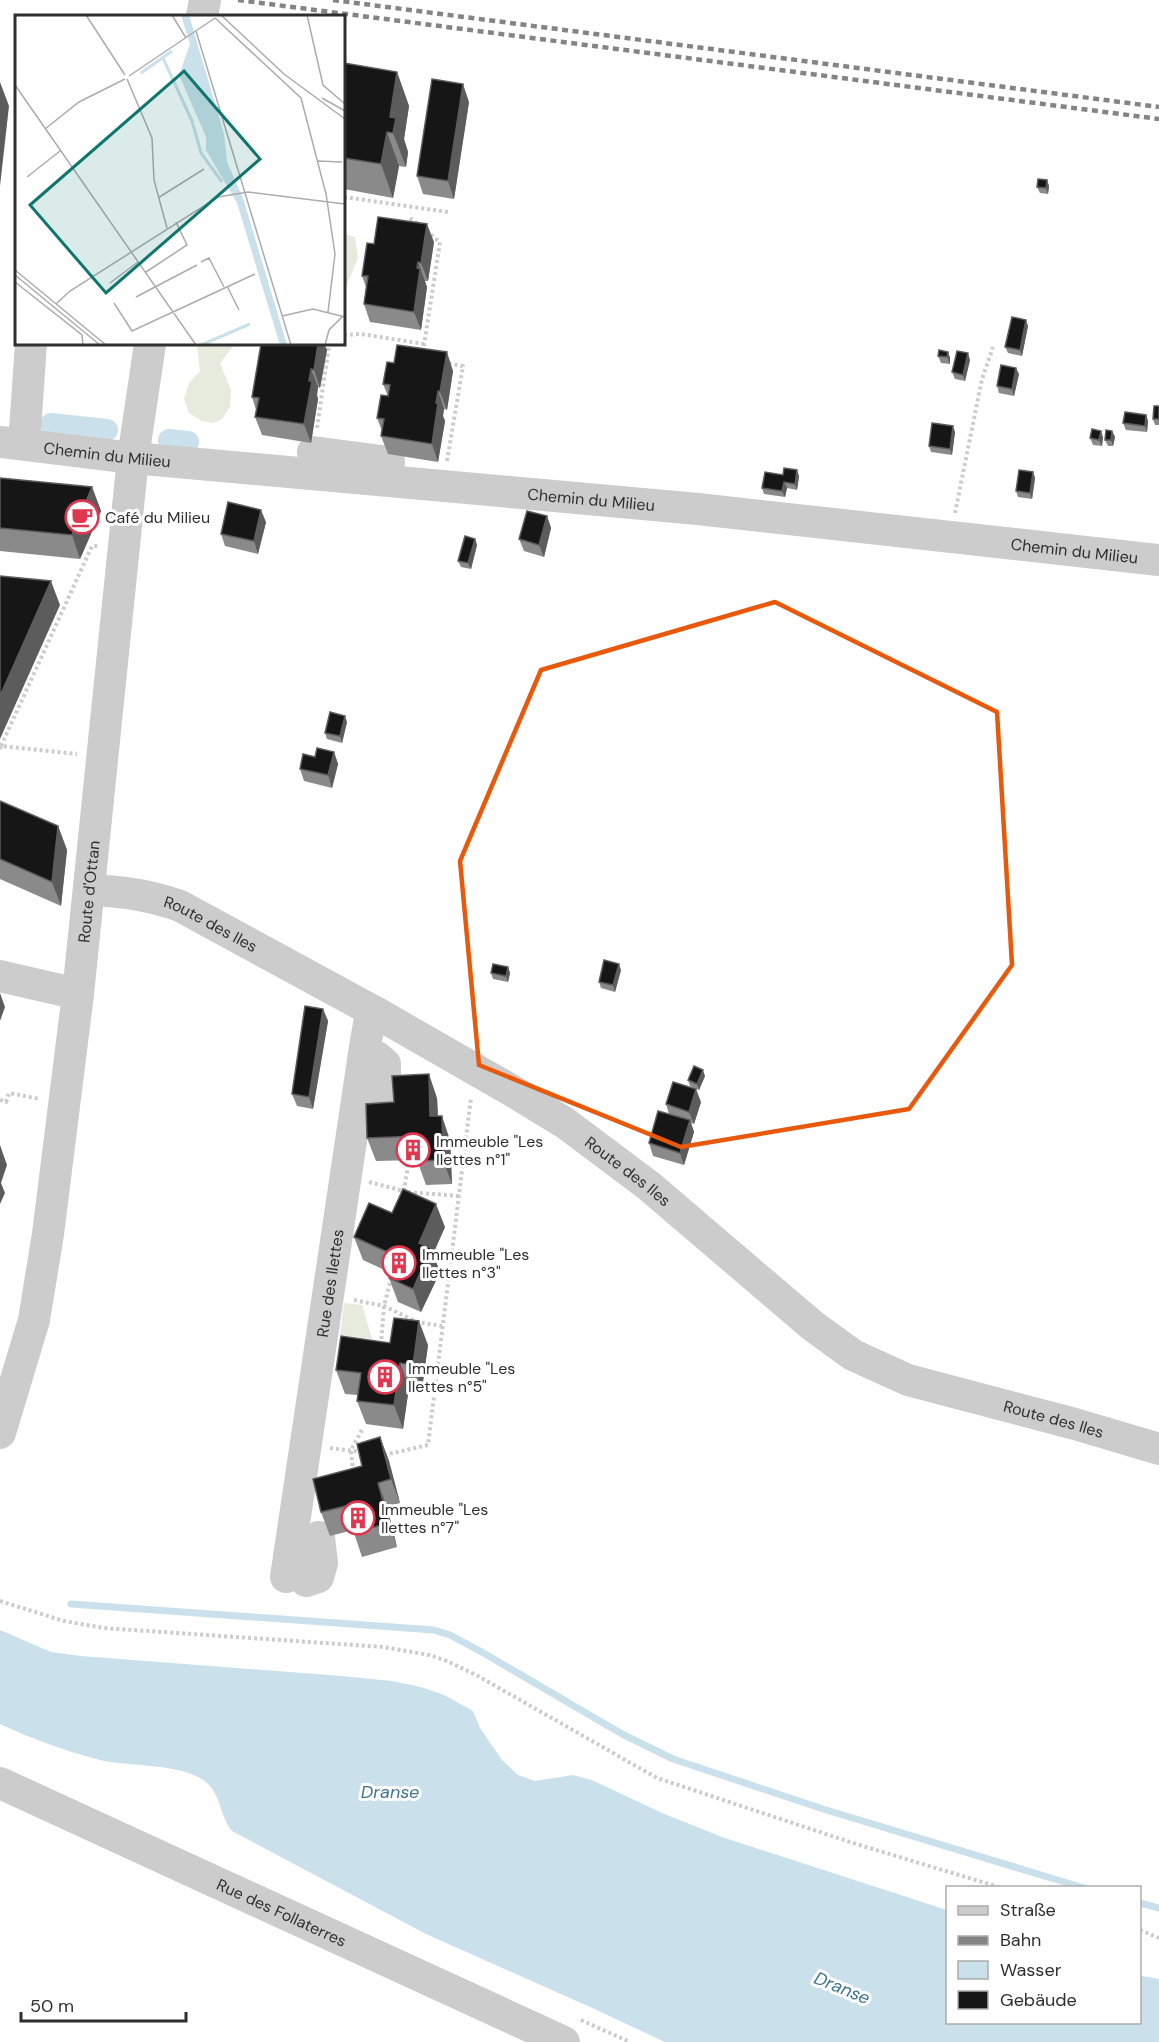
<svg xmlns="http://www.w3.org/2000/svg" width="1159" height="2042" font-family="'DM Sans',sans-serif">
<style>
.green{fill:#e6ebdd}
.water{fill:#cae0ea}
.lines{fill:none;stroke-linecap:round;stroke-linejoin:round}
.stream{stroke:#cae0ea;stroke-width:7}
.canal{stroke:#cae0ea;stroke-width:22}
.path{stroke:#ccc;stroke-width:4;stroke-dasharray:3 3;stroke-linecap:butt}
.minor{stroke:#ccc;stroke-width:32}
.rail{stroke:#848484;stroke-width:4.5;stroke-dasharray:6 4.5;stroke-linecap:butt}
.wall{fill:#8a8a8a}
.shaded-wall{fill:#5c5c5c}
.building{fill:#161616;stroke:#5c5c5c;stroke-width:1.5}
.marked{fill:none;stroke:#e8590c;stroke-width:4.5;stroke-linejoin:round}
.labels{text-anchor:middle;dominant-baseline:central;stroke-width:6;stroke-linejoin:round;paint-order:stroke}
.street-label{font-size:16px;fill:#2f2f2f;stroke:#fff}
.poi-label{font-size:16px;fill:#2f2f2f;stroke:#fff;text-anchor:start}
.water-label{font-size:18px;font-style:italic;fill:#3f758e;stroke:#fff}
.inset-river{fill:none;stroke:#cae0ea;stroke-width:3}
.inset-road{fill:none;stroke:#acacac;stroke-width:1.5}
.view{fill:#0f766e;fill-opacity:0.15;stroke:#0f766e;stroke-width:3}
.inset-edge{fill:none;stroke:#2f2f2f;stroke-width:3}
</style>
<rect width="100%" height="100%" fill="#fff"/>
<!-- green -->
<g class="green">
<path d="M344,234L355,237L358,258L344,292Z"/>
<path d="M197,344H234L232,348L220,363L231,390L230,407L222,419L213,423L202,421L189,413L184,399L189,383L200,371Z"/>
<path d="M344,1303L362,1305L372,1339L340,1335Z"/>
</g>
<!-- water -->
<path class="water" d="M0,1630L51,1652L81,1656L342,1676L392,1681L421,1687L444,1695L473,1711L480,1728L502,1760L518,1775L535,1781L573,1775L592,1780L662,1813L722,1837L947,1910L948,2022H1140V1976H1142L1159,1979V2042H665L590,2007L426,1934L232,1831C220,1816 221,1796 207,1783C185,1763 129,1767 100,1760C65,1751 32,1739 0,1724Z"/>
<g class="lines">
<!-- stream -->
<g class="stream">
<path d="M71,1604L434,1630L450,1635L480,1651L622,1734L673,1759L823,1809L1084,1888"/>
<path d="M1140,1903L1159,1908"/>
</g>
<!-- canal -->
<g class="canal">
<path d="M51,424L107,430"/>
<path d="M169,440L188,442"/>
</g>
<!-- path -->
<g class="path">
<path d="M344,197L448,212"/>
<path d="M410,218L419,225"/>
<path d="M344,335L361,334L424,344"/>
<path d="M423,352L440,242L427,232"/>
<path d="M317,428L329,346L328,344"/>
<path d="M447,461L463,366L447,363"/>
<path d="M955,513L982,379L993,347"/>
<path d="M1,746L92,546H98"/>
<path d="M0,749L1,746L77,754"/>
<path d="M0,1100L6,1102L9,1093L40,1099"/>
<path d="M369,1182L404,1191L409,1160"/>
<path d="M408,1192L459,1196"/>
<path d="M354,1300L384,1306L417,1322L442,1326"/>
<path d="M381,1345L384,1306L391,1279"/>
<path d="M330,1448L362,1452"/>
<path d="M384,1455L428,1445L471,1098"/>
<path d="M353,1472L351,1450L362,1430"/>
<path d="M0,1601L64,1621L104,1628L383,1647L429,1655L447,1661L478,1676L657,1778L853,1843L1002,1888"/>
<path d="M1140,1930L1159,1938"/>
<path d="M581,2020L630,2042"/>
</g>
<!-- minor -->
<g class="minor">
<path d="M202,16L205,0"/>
<path id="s1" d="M0,442L133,458L698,509L1159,560"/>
<path d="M24,444L31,344"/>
<path d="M313,452L389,462"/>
<path id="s2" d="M89,890C120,891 150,895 180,906L375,1012L511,1090L565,1123L649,1186L813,1326L853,1355L908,1380L1075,1424L1159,1449"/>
<path d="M0,976L78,994"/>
<path d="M364,1055L377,1057L385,1064V1081L381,1101"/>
<path id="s3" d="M0,1433L34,1320L48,1234L78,994L133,458L150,344"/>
<path id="s4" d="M289,1555L307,1566L286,1577L365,1047L369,1024L375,1012"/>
<path d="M306,1581L318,1577L322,1563L319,1537"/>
<path id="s5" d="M0,1783L564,2042"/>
</g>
<!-- rail -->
<g class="rail">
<path d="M238,0L1159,119"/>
<path d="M333,0L1159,107"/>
</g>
</g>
<!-- wall -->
<g class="wall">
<path d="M344,63L397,72L409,106L404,139L408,152L406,167L399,166L393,198L344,189Z"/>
<path d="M469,102L454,199L423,194L417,176Z"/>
<path d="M1047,180L1049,186L1048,194L1040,193L1037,187Z"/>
<path d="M434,242L428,281H425L427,287L421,330L370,322L364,304L366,287L362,276L374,244Z"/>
<path d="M1028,326L1022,356L1008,353L1005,347Z"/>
<path d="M261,344H324L327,350L320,388L318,387L317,395L318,399L311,443L262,435L255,417L256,410L252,397Z"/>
<path d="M948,352L950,358V364L941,363L938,356Z"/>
<path d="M970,360L965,381L955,379L952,372Z"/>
<path d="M394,363L453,371L447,410L444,409L443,416L445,421L438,462L388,454L381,436L382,431L377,418L388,396L383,384Z"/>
<path d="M1019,374L1014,396L999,393L997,386Z"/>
<path d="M1159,406V425H1155L1153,419Z"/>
<path d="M1146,415L1148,421L1147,432L1126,430L1123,423Z"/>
<path d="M1112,431L1115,437L1113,446H1108L1105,440Z"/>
<path d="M955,432L952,455L931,452L929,446Z"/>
<path d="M1103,437L1102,446L1093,445L1090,438Z"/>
<path d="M1033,472L1035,478L1032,499L1018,497L1016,491Z"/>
<path d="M783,475L799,476L797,490L787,488L785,497L764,494L762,488Z"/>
<path d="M0,478L92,487L101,511L80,559L0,551Z"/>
<path d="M547,516L551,528L544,557L524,551L519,539Z"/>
<path d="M266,522L258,554L225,546L221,534Z"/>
<path d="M475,539L477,545L471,569L461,567L458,561Z"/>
<path d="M347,722L342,743L327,739L325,733Z"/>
<path d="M334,752L338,764L332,788L304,781L300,769L315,757Z"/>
<path d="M0,801L58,826L67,850L61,906L0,879Z"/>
<path d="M508,967L510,973L508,982L493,979L491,973Z"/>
<path d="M621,970L615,992L601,988L599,982Z"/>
<path d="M323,1009L328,1021L313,1109L297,1106L292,1094Z"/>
<path d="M705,1076L699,1090L690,1086L688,1080Z"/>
<path d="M437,1098L438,1116L450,1140L452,1184L426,1185L417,1160L376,1161L367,1138L394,1102Z"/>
<path d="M701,1102L694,1124L691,1123L694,1132L684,1165L653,1156L649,1143L669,1114L666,1104Z"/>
<path d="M392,1213L445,1227L433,1254L440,1272L421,1312L398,1302L389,1278L391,1273L363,1260L354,1237Z"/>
<path d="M390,1343L428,1345L422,1389L409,1387L403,1429L366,1424L357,1401L358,1395L345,1394L336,1370Z"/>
<path d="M380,1437L389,1461L400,1503L387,1507L397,1547L362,1557L353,1530L330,1536L321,1512L362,1466Z"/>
</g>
<!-- shaded-wall -->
<g class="shaded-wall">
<path d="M397,72L409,106L404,139L408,152L406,167L393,133L390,117Z"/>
<path d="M0,82L9,106L0,186Z"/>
<path d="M463,84L469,102L454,199L448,181Z"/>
<path d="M387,132L399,166L393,198L381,164Z"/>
<path d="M1047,180L1049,186L1048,194L1046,188Z"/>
<path d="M427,224L434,242L428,281L421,263Z"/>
<path d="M418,262L427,287L421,330L414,312Z"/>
<path d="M1026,320L1028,326L1022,356L1020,350Z"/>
<path d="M318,344H324L327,350L320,388L314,370Z"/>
<path d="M447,352L453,371L447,410L440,392Z"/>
<path d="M948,352L950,358V364L947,357Z"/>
<path d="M968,353L970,360L965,381L963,375Z"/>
<path d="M1016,368L1019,374L1014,396L1012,389Z"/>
<path d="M311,369L318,387L317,395L318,399L311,443L304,424Z"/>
<path d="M438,391L444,409L443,416L445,421L438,462L432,444Z"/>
<path d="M1146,415L1148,421L1147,432L1145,426Z"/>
<path d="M953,426L955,432L952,455L950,449Z"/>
<path d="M1101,431L1103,437L1102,446L1099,440Z"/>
<path d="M1112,431L1115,437L1113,446L1111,440Z"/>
<path d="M797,470L799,476L797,490L795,484Z"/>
<path d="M1033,472L1035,478L1032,499L1030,493Z"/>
<path d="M784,482L787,488L785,497L782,491Z"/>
<path d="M92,487L101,511L80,559L72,535Z"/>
<path d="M261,510L266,522L258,554L254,541Z"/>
<path d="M547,516L551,528L544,557L539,545Z"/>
<path d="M475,539L477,545L471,569L468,563Z"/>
<path d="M51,581L60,605L0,739V696Z"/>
<path d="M345,716L347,722L342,743L340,736Z"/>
<path d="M334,752L338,764L332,788L328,775Z"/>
<path d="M58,826L67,850L61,906L52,882Z"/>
<path d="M619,964L621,970L615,992L613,985Z"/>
<path d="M508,967L510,973L508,982L506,976Z"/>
<path d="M0,993L5,1007L0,1021Z"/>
<path d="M323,1009L328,1021L313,1109L309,1097Z"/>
<path d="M703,1070L705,1076L699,1090L697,1084Z"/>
<path d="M429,1074L437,1098L439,1140L430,1116Z"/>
<path d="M696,1089L701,1102L694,1124L689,1112Z"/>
<path d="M442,1116L450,1140L452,1184L443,1160Z"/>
<path d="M690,1120L694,1132L684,1165L680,1153Z"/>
<path d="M0,1145L7,1165L1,1183L5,1193L0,1204Z"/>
<path d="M436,1204L445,1227L433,1254L440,1272L421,1312L413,1289L419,1243Z"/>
<path d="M419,1321L428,1345L422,1389L413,1365Z"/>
<path d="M400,1363L409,1387L403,1429L394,1405Z"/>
<path d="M380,1437L389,1461L400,1503L391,1479Z"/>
<path d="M378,1483L387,1507L397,1547L389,1523Z"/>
</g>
<!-- building -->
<g class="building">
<path d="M344,63L397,72L390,117L396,118L393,133L387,132L381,164L344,158Z"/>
<path d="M432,79L463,84L448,181L417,176Z"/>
<path d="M1038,179L1047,180L1046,188L1037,187Z"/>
<path d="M378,217L427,224L421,263L418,262L417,268L420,269L414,312L364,304L368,276H362L367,243L374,244Z"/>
<path d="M1012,317L1026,320L1020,350L1005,347Z"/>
<path d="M261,344H318L314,370L311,369L309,381H312L304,424L255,417L259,398L252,397Z"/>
<path d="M397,345L447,352L440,392L438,391L436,403H438L432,444L381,436L384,419L377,418L381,395L388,396L390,385L383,384L387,362L394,363Z"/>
<path d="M939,350L948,352L947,357L938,356Z"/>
<path d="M957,351L968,353L963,375L952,372Z"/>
<path d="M1001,365L1016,368L1012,389L997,386Z"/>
<path d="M1154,406H1159V419H1153Z"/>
<path d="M1125,412L1146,415L1145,426L1123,423Z"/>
<path d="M932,423L953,426L950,449L929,446Z"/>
<path d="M1092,429L1101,431L1099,440L1090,438Z"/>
<path d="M1106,430L1112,431L1111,440H1105Z"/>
<path d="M784,468L797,470L795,484L784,482L782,491L762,488L765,472L783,475Z"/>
<path d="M1019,470L1033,472L1030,493L1016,491Z"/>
<path d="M0,478L92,487L72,535L0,528Z"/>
<path d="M228,502L261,510L254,541L221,534Z"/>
<path d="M527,511L547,516L539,545L519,539Z"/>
<path d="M465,536L475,539L468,563L458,561Z"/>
<path d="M0,576L51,581L0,696Z"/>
<path d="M330,712L345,716L340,736L325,733Z"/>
<path d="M317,748L334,752L328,775L300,769L303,754L315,757Z"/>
<path d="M0,801L58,826L52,882L0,859Z"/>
<path d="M604,960L619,964L613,985L599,982Z"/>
<path d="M493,964L508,967L506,976L491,973Z"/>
<path d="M305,1006L323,1009L309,1097L292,1094Z"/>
<path d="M694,1066L703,1070L697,1084L688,1080Z"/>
<path d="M429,1074L430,1116H442L443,1160L417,1161V1136L367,1138L366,1104L394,1102L392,1076Z"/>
<path d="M673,1082L696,1089L689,1112L666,1104Z"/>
<path d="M658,1111L690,1120L680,1153L649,1143Z"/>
<path d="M403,1189L436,1204L419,1243L431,1248L413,1289L389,1278L399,1257L354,1237L369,1203L392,1213Z"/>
<path d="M394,1318L419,1321L413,1365L400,1363L394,1405L357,1401L361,1373L336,1370L341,1336L390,1343Z"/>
<path d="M380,1437L391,1479L378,1483L389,1523L353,1533L346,1506L321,1512L313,1479L362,1466L357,1444Z"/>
</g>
<!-- marked area -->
<path class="marked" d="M775,602L997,712L1012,965L909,1109L681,1147L479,1065L460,861L541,670Z"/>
<!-- icons -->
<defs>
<g id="cafe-ring" transform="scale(1.725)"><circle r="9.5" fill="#fff" stroke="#df3750" stroke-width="1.5"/><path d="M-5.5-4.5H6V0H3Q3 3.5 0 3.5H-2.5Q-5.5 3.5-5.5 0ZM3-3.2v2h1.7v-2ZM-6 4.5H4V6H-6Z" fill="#df3750"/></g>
<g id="building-ring" transform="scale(1.725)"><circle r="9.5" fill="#fff" stroke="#df3750" stroke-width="1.5"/><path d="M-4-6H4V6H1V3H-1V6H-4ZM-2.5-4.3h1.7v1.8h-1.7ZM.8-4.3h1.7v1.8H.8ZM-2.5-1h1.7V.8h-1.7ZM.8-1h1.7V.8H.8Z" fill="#df3750"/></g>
</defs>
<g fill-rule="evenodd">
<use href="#cafe-ring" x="82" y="517"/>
<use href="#building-ring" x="413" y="1150"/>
<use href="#building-ring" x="399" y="1263"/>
<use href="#building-ring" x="385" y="1377"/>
<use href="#building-ring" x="358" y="1518"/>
</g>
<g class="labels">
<!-- street labels -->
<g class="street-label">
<text stroke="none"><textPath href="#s1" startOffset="108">Chemin du Milieu</textPath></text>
<text stroke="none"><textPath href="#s1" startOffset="594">Chemin du Milieu</textPath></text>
<text stroke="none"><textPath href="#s1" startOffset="1080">Chemin du Milieu</textPath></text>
<text stroke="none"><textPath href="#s3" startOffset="550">Route d'Ottan</textPath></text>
<text stroke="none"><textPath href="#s2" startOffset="128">Route des Iles</textPath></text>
<text stroke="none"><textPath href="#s2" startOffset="614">Route des Iles</textPath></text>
<text stroke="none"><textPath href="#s4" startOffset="342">Rue des Ilettes</textPath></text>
<text stroke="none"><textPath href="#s2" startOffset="1116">Route des Iles</textPath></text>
<text stroke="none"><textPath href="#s5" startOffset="310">Rue des Follaterres</textPath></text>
</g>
<!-- poi labels -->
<g class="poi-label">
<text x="105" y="517">Café du Milieu</text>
<text x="436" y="1141">Immeuble "Les<tspan x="436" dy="18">Ilettes n°1"</tspan></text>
<text x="422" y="1254">Immeuble "Les<tspan x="422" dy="18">Ilettes n°3"</tspan></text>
<text x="408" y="1368">Immeuble "Les<tspan x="408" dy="18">Ilettes n°5"</tspan></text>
<text x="381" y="1509">Immeuble "Les<tspan x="381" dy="18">Ilettes n°7"</tspan></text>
</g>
<!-- water labels -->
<g class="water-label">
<text x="390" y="1792">Dranse</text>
<text transform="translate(842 1988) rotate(22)">Dranse</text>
</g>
</g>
<!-- overview -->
<g transform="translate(15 15)">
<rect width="330" height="330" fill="#fff"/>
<path d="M166,0H174L209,119L212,147L228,183L272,330H265L222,188L191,135V122L164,60L175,29Z" fill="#cae0ea"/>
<path class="inset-river" d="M148,43L177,106L186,138L207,167M126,58L157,36M186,330L235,309"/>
<path class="inset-road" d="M71,0L110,60M157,0L171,23M206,0L269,59L330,104M292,0L308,70L330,89M200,3L286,83L311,179L320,239L313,297M181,16L276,330M114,61L200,3M112,64L137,123L139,165L152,213M0,70L181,330M307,83L330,96M30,114L64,87L110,64M303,146L327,147M12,162L45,136M143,183L189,154M186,247L194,243L209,272M0,255L91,330M131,257L172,230L161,207M0,260L85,330M0,267L67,320L68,330M95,268L123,247M212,271L224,295M121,282L182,250M99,288L117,316L240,259M41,289L55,276L203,182L233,177L330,189M267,301L298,294L330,302M310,330L314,315L327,302"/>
<path class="view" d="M169,56L245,144L91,278L15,190Z"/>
<rect width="330" height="330" class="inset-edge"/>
</g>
<!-- legend -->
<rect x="946" y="1886" width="195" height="138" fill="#ffffff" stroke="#acacac" stroke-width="1.5"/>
<rect x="958" y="1906" width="30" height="9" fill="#cccccc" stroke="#acacac" stroke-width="1.5"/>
<text x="1000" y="1916" font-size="18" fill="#2f2f2f">Straße</text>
<rect x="958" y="1936" width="30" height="9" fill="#848484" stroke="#acacac" stroke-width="1.5"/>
<text x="1000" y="1946" font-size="18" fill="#2f2f2f">Bahn</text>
<rect x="958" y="1961" width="30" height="18" fill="#cae0ea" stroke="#acacac" stroke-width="1.5"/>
<text x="1000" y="1976" font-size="18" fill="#2f2f2f">Wasser</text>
<rect x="958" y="1991" width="30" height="18" fill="#161616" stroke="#acacac" stroke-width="1.5"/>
<text x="1000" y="2006" font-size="18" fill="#2f2f2f">Gebäude</text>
<!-- scale -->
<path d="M21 2012v9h165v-9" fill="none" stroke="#2f2f2f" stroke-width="3"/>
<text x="30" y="2012" font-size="18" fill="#2f2f2f" stroke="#ffffff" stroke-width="4.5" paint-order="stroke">50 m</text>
</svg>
